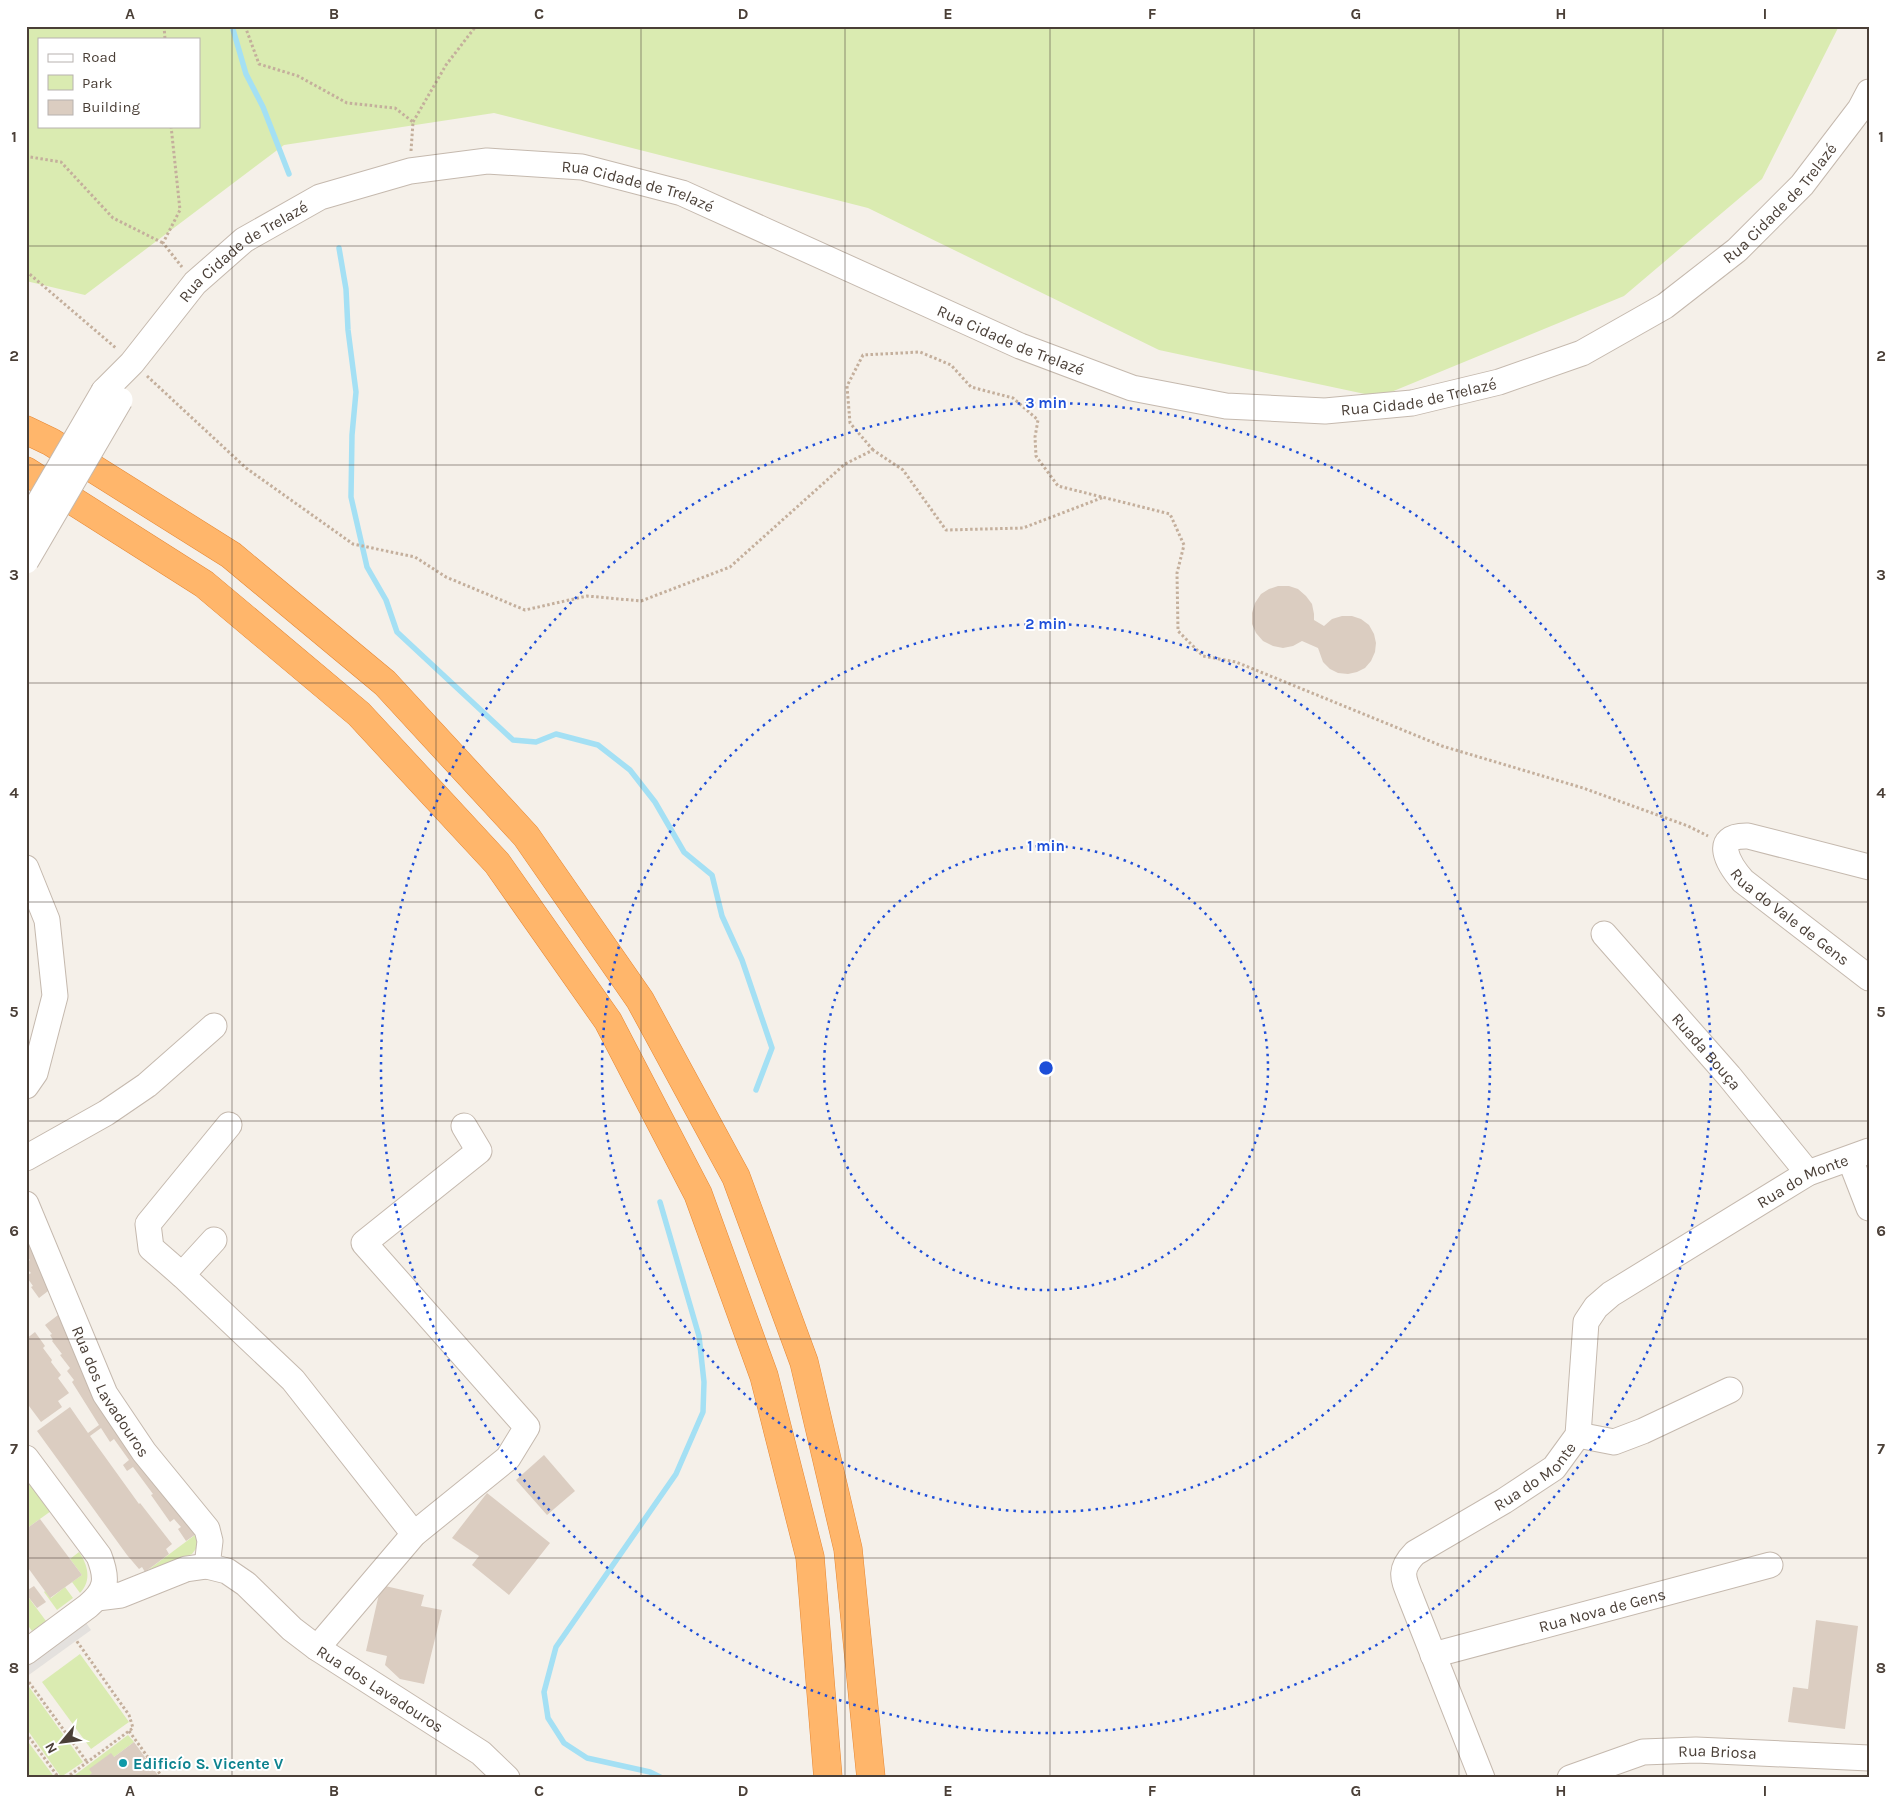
<svg xmlns="http://www.w3.org/2000/svg" width="1895" height="1804" font-family="Karla,sans-serif">
<style>
.green{fill:#daebb1;fill-rule:evenodd}
.parking{fill:#e4e1de}
.lines{fill:none;stroke-linecap:round;stroke-linejoin:round}
.stream{stroke:#a4e0f4;stroke-width:5.5}
.building{fill:#dbcdc1}
.minor-casing{stroke:#c5b9ae;stroke-width:27}
.highway-casing{stroke:#e58734;stroke-width:29}
.path{stroke:#c4af9c;stroke-width:3;stroke-dasharray:2.5 2.5;stroke-linecap:butt}
.minor{stroke:#fff;stroke-width:25}
.highway{stroke:#ffb66b;stroke-width:28}
.minor-bridge-casing{stroke:#c5b9ae;stroke-width:27;stroke-linecap:butt}
.minor-bridge{stroke:#fff;stroke-width:25}
.grid{fill:none;stroke:#4a3f37;stroke-width:1;stroke-opacity:0.55}
.ring{fill:none;stroke:#1d4ed8;stroke-width:2.5;stroke-dasharray:2.5 5}
.culture-dot{fill:#0f9aa8;stroke:#fff;stroke-width:2}
.labels{text-anchor:middle;dominant-baseline:central;stroke-width:4;stroke-linejoin:round;paint-order:stroke}
.street-label{font-size:16px;fill:#4a3f37;stroke:#fff}
.culture-label{font-size:16px;font-weight:bold;fill:#0d838f;stroke:#fff;text-anchor:start}
.centre{fill:#1d4ed8;stroke:#fff;stroke-width:2.5}
.ring-label{font-size:15px;text-anchor:middle;font-weight:bold;fill:#1d4ed8;stroke:#fff;stroke-width:4;stroke-linejoin:round;paint-order:stroke}
.neatline{fill:none;stroke:#4a3f37;stroke-width:2}
.grid-label{font-size:16px;text-anchor:middle;font-weight:bold;fill:#4a3f37}
</style>
<rect width="100%" height="100%" fill="#f5f0e9"/>
<!-- green -->
<g class="green">
<path d="M26,26H1839L1762,179L1624,296L1379,397L1159,350L868,208L494,113L284,145L85,295L26,281ZM39,39H199V126H39Z"/>
<path d="M26,1478L51,1511L26,1529Z"/>
<path d="M199,1532L198,1546L192,1554L148,1570Z"/>
<path d="M79,1552C88,1565 92,1581 80,1593L72,1582L82,1575L70,1559Z"/>
<path d="M65,1587L73,1598L57,1610L44,1592L45,1591L51,1598Z"/>
<path d="M26,1594L46,1621L32,1631L26,1623Z"/>
<path d="M80,1654L129,1722L91,1749L42,1682Z"/>
<path d="M27,1684L83,1762L61,1777L26,1728Z"/>
<path d="M128,1735L134,1742L86,1778H71Z"/>
<path d="M26,1739L55,1778H26Z"/>
</g>
<!-- parking -->
<path class="parking" d="M79,1613L91,1630L26,1677V1652Z"/>
<g class="lines">
<!-- stream -->
<g class="stream">
<path d="M232,26L246,74L263,107L289,174"/>
<path d="M339,248L346,289L348,330L356,392L352,435L351,497L367,567L386,600L397,632L513,740L536,742L556,734L598,745L630,770L655,802L684,852L712,875L722,916L742,960L772,1048L756,1090"/>
<path d="M660,1202L699,1336L704,1382L703,1412L676,1474L556,1647L544,1692L548,1718L564,1743L587,1758L650,1772L662,1778"/>
</g>
</g>
<!-- building -->
<g class="building">
<path d="M1278,586H1289L1298,589L1306,596L1312,604L1314,614V620L1324,626L1332,619L1342,616H1352L1361,619L1369,625L1374,634L1376,643L1375,652L1371,661L1365,668L1357,672L1348,674L1338,673L1330,669L1323,662L1318,648L1302,641L1293,646L1283,648L1273,646L1263,641L1256,633L1252,624V613L1255,603L1261,594L1269,589Z"/>
<path d="M26,1226L52,1288L39,1298L31,1287L33,1286L26,1276L31,1273L26,1268V1263L30,1260L26,1256Z"/>
<path d="M62,1312L199,1532L186,1541L178,1529L181,1527L174,1519L170,1522L151,1495L153,1494L133,1467L127,1471L123,1465L129,1460L114,1439L110,1442L101,1428L90,1436L139,1504L140,1503L172,1544L166,1549L169,1554L145,1572L142,1567L139,1569L127,1555L37,1431L70,1407L88,1433L99,1425L72,1382L74,1380L67,1371L70,1368L60,1355L62,1354L52,1341L53,1340L50,1335L52,1334L45,1325Z"/>
<path d="M35,1332L45,1346L43,1348L52,1360L51,1362L61,1375L58,1378L69,1393L58,1401L62,1407L41,1422L26,1402L29,1399L26,1395V1339Z"/>
<path d="M544,1455L575,1491L547,1515L516,1480Z"/>
<path d="M487,1493L550,1543L509,1595L472,1565L479,1556L452,1538Z"/>
<path d="M40,1519L82,1575L50,1598L26,1565V1529Z"/>
<path d="M381,1585L424,1595L421,1606L442,1610L424,1684L400,1679L385,1665L387,1656L366,1651Z"/>
<path d="M34,1586L46,1602L37,1608L26,1594V1591Z"/>
<path d="M1816,1620L1858,1626L1845,1729L1788,1722L1793,1687L1808,1689Z"/>
<path d="M134,1742L160,1778H86L92,1773L89,1769L111,1753L114,1757Z"/>
</g>
<g class="lines">
<!-- minor casing -->
<g class="minor-casing">
<g id="minor">
<path id="s1" d="M104,391L132,363L195,283L244,240L320,197L410,171L487,161L582,167L682,193L1020,346L1132,388L1226,406L1325,411L1412,403L1499,382L1582,353L1665,306L1737,250L1802,185L1860,109L1869,92"/>
<path id="s2" d="M1869,867L1748,836C1710,835 1729,865 1743,881L1869,978"/>
<path d="M26,868L47,920L55,996L35,1073L26,1086"/>
<path id="s3" d="M1604,934L1729,1076L1808,1173"/>
<path d="M26,1158L106,1113L147,1085L214,1026"/>
<path d="M1850,1159L1869,1208"/>
<path id="s4" d="M26,1204L105,1394L144,1452L207,1529L210,1541L207,1566"/>
<path d="M214,1240L182,1275L293,1380L414,1534"/>
<path d="M182,1275L151,1248L148,1224L229,1125"/>
<path d="M1578,1435L1614,1442L1643,1431L1730,1390"/>
<path d="M26,1458L99,1556C108,1579 107,1590 88,1606L26,1652"/>
<path id="s5" d="M97,1598L121,1595L186,1569L207,1566L227,1571L246,1584L292,1629L317,1648L481,1753L507,1778"/>
<path d="M317,1648L414,1534L508,1458L527,1427L364,1243L479,1151L464,1126"/>
<path id="s6" d="M1433,1655L1770,1565"/>
<path id="s7" d="M1482,1778L1412,1601C1404,1580 1397,1571 1415,1553L1504,1501L1554,1468L1578,1435L1586,1322L1596,1307L1611,1294L1808,1173L1869,1151"/>
<path id="s8" d="M1570,1778L1643,1752L1696,1750L1869,1758"/>
</g>
</g>
<!-- highway casing -->
<g class="highway-casing">
<g id="highway">
<path d="M26,430L51,442L231,555L385,683L526,836L640,1000L736,1177L804,1362L848,1549L871,1778"/>
<path d="M26,471L204,584L359,714L497,863L608,1021L698,1194L764,1376L810,1557L828,1778"/>
</g>
</g>
<!-- path -->
<g class="path">
<path d="M164,26L165,39"/>
<path d="M245,26L259,64L298,76L347,103L395,108L413,122L411,151"/>
<path d="M413,122L446,65L476,26"/>
<path d="M171,126L180,210L163,243L182,267"/>
<path d="M26,155L30,157L61,162L113,218L163,243"/>
<path d="M26,271L117,349"/>
<path d="M147,376L246,468L353,544L415,557L446,577L525,610L587,596L641,601L730,567L845,464L873,450L903,470L946,530L1023,528L1104,497"/>
<path d="M873,450L850,423L847,386L863,355L920,352L951,365L971,387L1013,398L1038,420L1035,437L1036,456L1058,486L1170,514L1184,545L1177,573L1178,631L1203,656L1236,662L1442,746L1583,788L1688,826L1708,836"/>
<path d="M26,1678L87,1762"/>
<path d="M129,1731L163,1778"/>
<path d="M26,1733L59,1778"/>
<path d="M66,1778L133,1728L129,1715L76,1640"/>
</g>
<!-- minor -->
<use href="#minor" class="minor"/>
<!-- highway -->
<use href="#highway" class="highway"/>
<!-- minor-bridge casing -->
<g class="minor-bridge-casing">
<g id="minor-bridge">
<path d="M26,525L104,391"/>
<path d="M26,561L120,400"/>
</g>
</g>
<!-- minor-bridge -->
<use href="#minor-bridge" class="minor-bridge"/>
</g>
<!-- grid -->
<path class="grid" d="M232,26V1778M436,26V1778M641,26V1778M845,26V1778M1050,26V1778M1254,26V1778M1459,26V1778M1663,26V1778M26,246H1869M26,465H1869M26,683H1869M26,902H1869M26,1121H1869M26,1339H1869M26,1558H1869"/>
<!-- distance rings -->
<g class="ring">
<circle cx="1046" cy="1068" r="222"/>
<circle cx="1046" cy="1068" r="444"/>
<circle cx="1046" cy="1068" r="665"/>
</g>
<!-- markers -->
<circle class="culture-dot" cx="123" cy="1763" r="5"/>
<g class="labels">
<!-- street labels -->
<g class="street-label">
<text stroke="none"><textPath href="#s1" startOffset="619">Rua Cidade de Trelazé</textPath></text>
<text stroke="none"><textPath href="#s1" startOffset="1864">Rua Cidade de Trelazé</textPath></text>
<text stroke="none"><textPath href="#s1" startOffset="199">Rua Cidade de Trelazé</textPath></text>
<text stroke="none"><textPath href="#s1" startOffset="1024">Rua Cidade de Trelazé</textPath></text>
<text stroke="none"><textPath href="#s1" startOffset="1444">Rua Cidade de Trelazé</textPath></text>
<text stroke="none"><textPath href="#s2" startOffset="250">Rua do Vale de Gens</textPath></text>
<text stroke="none"><textPath href="#s3" startOffset="156">Ruada Bouça</textPath></text>
<text stroke="none"><textPath href="#s7" startOffset="821">Rua do Monte</textPath></text>
<text stroke="none"><textPath href="#s4" startOffset="206">Rua dos Lavadouros</textPath></text>
<text stroke="none"><textPath href="#s7" startOffset="386">Rua do Monte</textPath></text>
<text stroke="none"><textPath href="#s6" startOffset="175">Rua Nova de Gens</textPath></text>
<text stroke="none"><textPath href="#s5" startOffset="330">Rua dos Lavadouros</textPath></text>
<text stroke="none"><textPath href="#s8" startOffset="152">Rua Briosa</textPath></text>
</g>
<!-- culture labels -->
<g class="culture-label">
<text x="133" y="1763">Edificío S. Vicente V</text>
</g>
</g>
<circle cx="1046" cy="1068" r="8" class="centre"/>
<g class="ring-label">
<text x="1046" y="408">3 min</text>
<text x="1046" y="629">2 min</text>
<text x="1046" y="851">1 min</text>
</g>
<!-- border -->
<rect width="1895" height="1804" fill="none" stroke="#ffffff" stroke-width="55"/>
<!-- legend -->
<rect x="38" y="38" width="162" height="90" fill="#ffffff" stroke="#b7b2af"/>
<rect x="48" y="54" width="25" height="8" fill="#ffffff" stroke="#b7b2af"/>
<text x="82" y="62" font-size="15" fill="#4a3f37">Road</text>
<rect x="48" y="75" width="25" height="15" fill="#daebb1" stroke="#b7b2af"/>
<text x="82" y="88" font-size="15" fill="#4a3f37">Park</text>
<rect x="48" y="100" width="25" height="15" fill="#dbcdc1" stroke="#b7b2af"/>
<text x="82" y="112" font-size="15" fill="#4a3f37">Building</text>
<!-- north arrow -->
<g transform="translate(62 1742) rotate(241)" stroke="#ffffff" stroke-width="4" paint-order="stroke">
<path d="M0-4L9 19L0 12L-9 19Z" fill="#4a3f37"/>
<text y="-8" font-size="14" font-weight="bold" text-anchor="middle" fill="#4a3f37">N</text>
</g>
<rect x="28" y="28" width="1840" height="1748" class="neatline"/>
<g class="grid-label">
<text x="130" y="19">A</text>
<text x="334" y="19">B</text>
<text x="539" y="19">C</text>
<text x="743" y="19">D</text>
<text x="948" y="19">E</text>
<text x="1152" y="19">F</text>
<text x="1356" y="19">G</text>
<text x="1561" y="19">H</text>
<text x="1765" y="19">I</text>
<text x="14" y="142">1</text>
<text x="1881" y="142">1</text>
<text x="14" y="361">2</text>
<text x="1881" y="361">2</text>
<text x="14" y="580">3</text>
<text x="1881" y="580">3</text>
<text x="14" y="798">4</text>
<text x="1881" y="798">4</text>
<text x="14" y="1017">5</text>
<text x="1881" y="1017">5</text>
<text x="14" y="1236">6</text>
<text x="1881" y="1236">6</text>
<text x="14" y="1454">7</text>
<text x="1881" y="1454">7</text>
<text x="14" y="1673">8</text>
<text x="1881" y="1673">8</text>
<text x="130" y="1796">A</text>
<text x="334" y="1796">B</text>
<text x="539" y="1796">C</text>
<text x="743" y="1796">D</text>
<text x="948" y="1796">E</text>
<text x="1152" y="1796">F</text>
<text x="1356" y="1796">G</text>
<text x="1561" y="1796">H</text>
<text x="1765" y="1796">I</text>
</g>
</svg>
